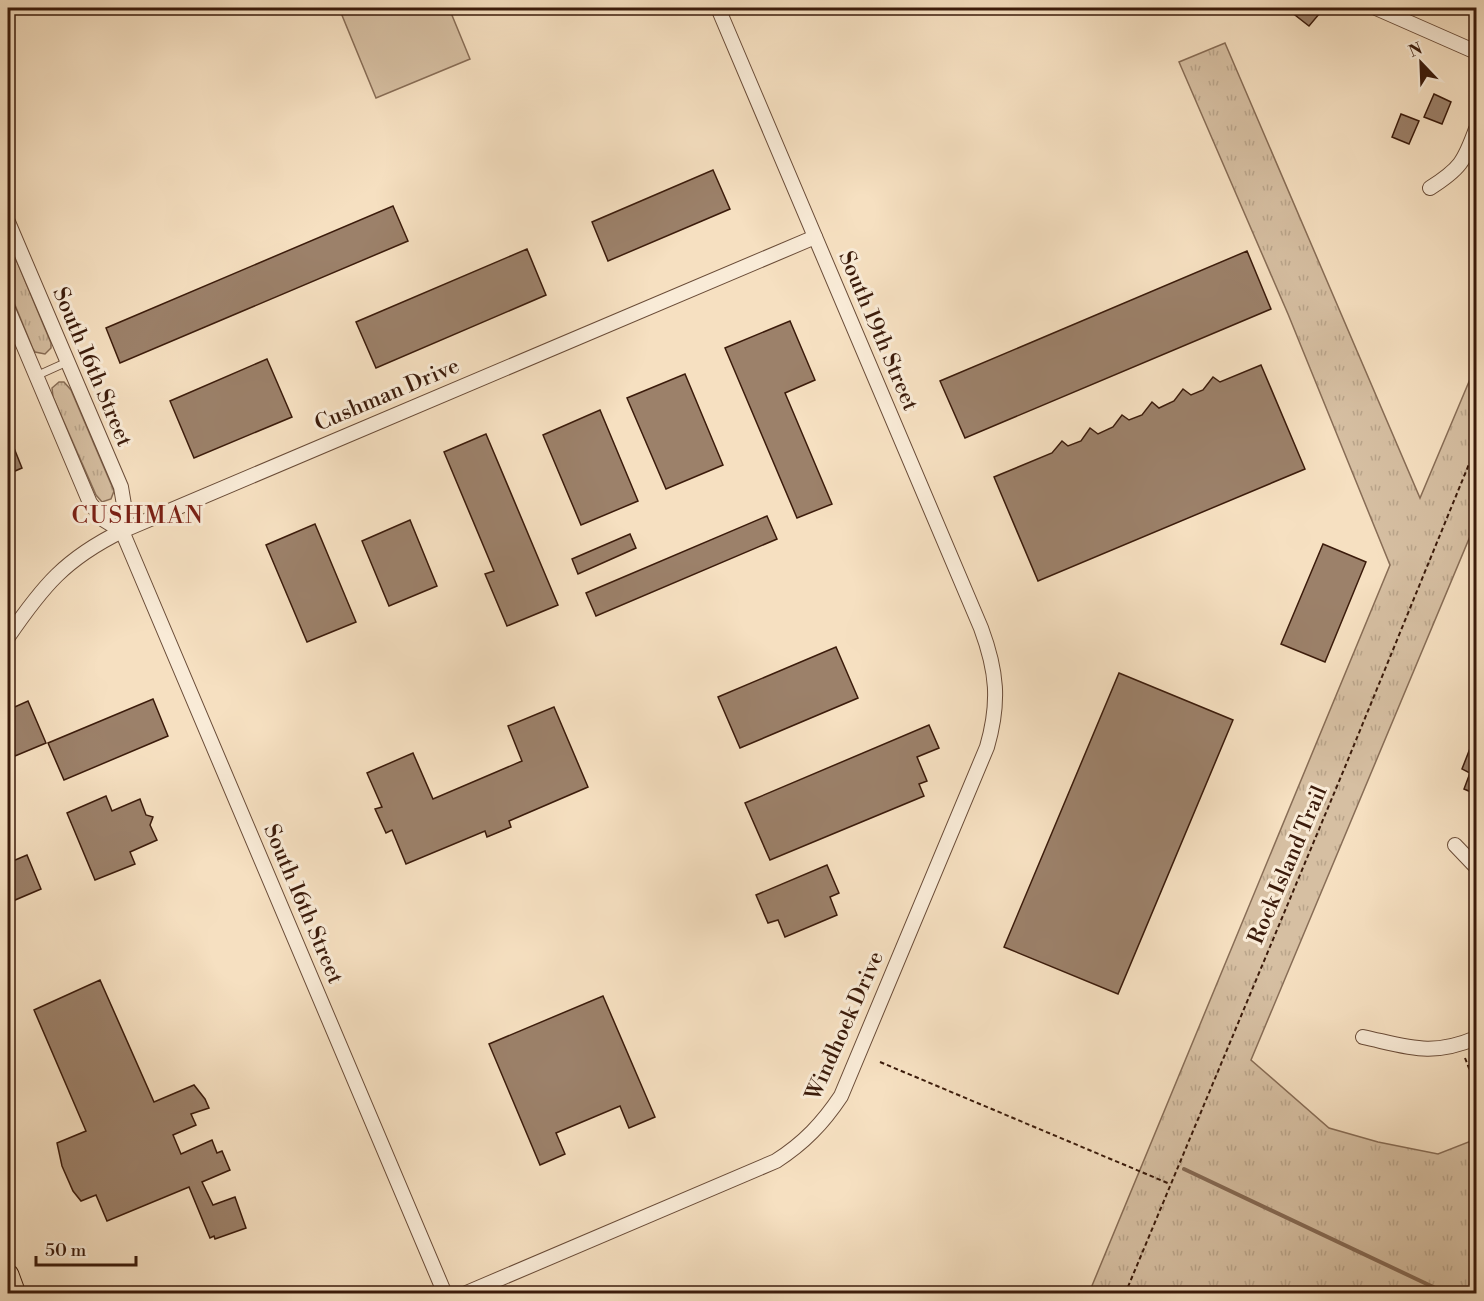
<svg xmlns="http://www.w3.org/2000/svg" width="1484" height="1301" font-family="'Libre Bodoni',serif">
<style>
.grass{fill:url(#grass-tufts);stroke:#886d56;stroke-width:1.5}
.pitch{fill:#d6bfa2;stroke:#886d56;stroke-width:1.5}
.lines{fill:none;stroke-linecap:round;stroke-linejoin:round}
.stream{stroke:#856953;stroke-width:4}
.building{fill:#9c816a;stroke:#3b1b0b;stroke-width:1.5}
.lane-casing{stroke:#6a4c38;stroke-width:9}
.street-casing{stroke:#6a4c38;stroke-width:16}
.primary-casing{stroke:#3b1b0b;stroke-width:23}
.path{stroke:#3b1b0b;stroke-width:2;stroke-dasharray:4.5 3;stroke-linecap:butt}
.lane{stroke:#f9ebd7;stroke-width:7}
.street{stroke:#f9ebd7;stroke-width:14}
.primary{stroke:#f6e0c1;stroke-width:21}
.labels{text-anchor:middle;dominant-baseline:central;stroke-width:6;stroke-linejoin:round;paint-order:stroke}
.street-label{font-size:22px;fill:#3b1b0b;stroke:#f9ebd7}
.neighbourhood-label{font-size:24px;letter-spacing:1.5px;fill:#7a1f14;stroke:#f9ebd7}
</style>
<defs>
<pattern id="grass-tufts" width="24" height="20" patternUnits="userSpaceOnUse" patternTransform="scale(1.5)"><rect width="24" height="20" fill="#d6bfa2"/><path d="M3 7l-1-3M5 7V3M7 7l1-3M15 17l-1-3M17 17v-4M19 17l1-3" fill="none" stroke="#b9a48a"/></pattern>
</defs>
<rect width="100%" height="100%" fill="#f6e0c1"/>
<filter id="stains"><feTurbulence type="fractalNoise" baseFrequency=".00333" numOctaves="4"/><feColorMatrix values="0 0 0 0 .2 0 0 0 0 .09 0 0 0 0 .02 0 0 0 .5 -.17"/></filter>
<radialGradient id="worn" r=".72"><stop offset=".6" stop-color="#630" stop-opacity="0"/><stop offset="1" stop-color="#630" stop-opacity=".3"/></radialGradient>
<!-- grass -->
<g class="grass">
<path d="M1225,43L1420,498L1476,365V522L1251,1060L1329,1128L1378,1142L1438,1154L1476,1139V1293H1089L1390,565L1288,314L1179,62Z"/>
<path d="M8,240L51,343V348L45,354L35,352L33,349L8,288Z"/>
<path d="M59,382H64L71,390L114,491L111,499L102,502L96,495L53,397L52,388Z"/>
</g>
<!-- pitch -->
<path class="pitch" d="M339,8H449L470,59L376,98Z"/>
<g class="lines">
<!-- stream -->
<path class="stream" d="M1184,1169L1448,1294"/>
</g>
<!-- building -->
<g class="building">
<path d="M1286,8H1313L1320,13L1309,26Z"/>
<path d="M1434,94L1451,102L1442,124L1424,117Z"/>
<path d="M1401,114L1419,121L1409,144L1392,137Z"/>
<path d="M713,170L730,209L608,261L592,222Z"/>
<path d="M393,206L408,241L120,363L106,328Z"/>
<path d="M527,249L546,295L376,368L356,322Z"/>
<path d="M1247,251L1271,309L965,438L940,381Z"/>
<path d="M790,321L815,380L785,393L832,504L797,518L725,348Z"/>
<path d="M267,359L292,417L194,458L170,401Z"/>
<path d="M1261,365L1305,469L1038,581L994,477L1052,453L1062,441L1068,446L1081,441L1090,428L1098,434L1113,427L1122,415L1129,420L1142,415L1152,402L1159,408L1174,401L1183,389L1191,395L1203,390L1213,377L1220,382Z"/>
<path d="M685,374L723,465L666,489L627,398Z"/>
<path d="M600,410L638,501L581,525L543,435Z"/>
<path d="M8,433L22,468L8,474Z"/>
<path d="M486,434L558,605L507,626L485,574L494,571L444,452Z"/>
<path d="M767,516L777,539L596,616L586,593Z"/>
<path d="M410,520L437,586L389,606L362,541Z"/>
<path d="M315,524L356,622L307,642L266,545Z"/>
<path d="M630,534L636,548L578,574L572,559Z"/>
<path d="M1323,544L1366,562L1325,662L1281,644Z"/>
<path d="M836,647L858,698L740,748L718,697Z"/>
<path d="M1119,673L1233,720L1118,994L1004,947Z"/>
<path d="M153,699L168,736L64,780L48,743Z"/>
<path d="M28,701L46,743L15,756L8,739V710Z"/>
<path d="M554,707L588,787L509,821L511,827L487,837L485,831L406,864L392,830L386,833L375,809L382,807L367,773L413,753L433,799L522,761L508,726Z"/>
<path d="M929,725L939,748L917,757L927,781L919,784L924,796L770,860L745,803Z"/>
<path d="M1476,733V794L1464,789L1470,773L1462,769Z"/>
<path d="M106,796L112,811L140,799L146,815L153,817L150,825L157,840L130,852L135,864L95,880L67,813Z"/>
<path d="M27,855L41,889L8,903V863Z"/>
<path d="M827,865L839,893L830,897L837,915L785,937L778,920L768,923L756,895Z"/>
<path d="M100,980L154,1102L194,1085L205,1099L209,1108L191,1114L196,1125L173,1135L181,1154L212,1140L217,1153L222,1151L230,1170L202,1182L213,1205L235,1197L246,1228L215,1239L214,1236L210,1238L189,1187L107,1221L96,1195L81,1201L73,1191L62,1166L57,1143L86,1131L34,1010Z"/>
<path d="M603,996L655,1117L629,1128L620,1106L556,1133L565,1154L540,1165L489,1044Z"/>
</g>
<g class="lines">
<!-- lane casing -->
<g class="lane-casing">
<path id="lane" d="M36,376L67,362"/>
</g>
<!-- street casing -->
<g class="street-casing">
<g id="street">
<path d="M1376,8L1476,52"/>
<path d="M1430,188C1460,169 1464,162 1476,129"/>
<path d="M8,222L121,487L125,511L122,531L445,1294"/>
<path d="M8,309L90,503L104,520L122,531"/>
<path d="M8,637C43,586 65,559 122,531L815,237"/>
<path d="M1455,845L1476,867"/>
<path d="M1363,1037C1409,1047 1431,1057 1476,1038"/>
<path d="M464,1294L776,1161C804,1143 823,1123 841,1096L987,747C1000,702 997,671 981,628L718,8"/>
</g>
</g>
<!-- primary casing -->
<g class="primary-casing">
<path id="primary" d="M8,1275L15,1294"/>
</g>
<!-- path -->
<g class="path">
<path d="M1465,1058L1476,1086"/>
<path d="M880,1062L1170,1184"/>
<path d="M1125,1294L1345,767L1476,447"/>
</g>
<!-- lane -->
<use href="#lane" class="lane"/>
<!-- street -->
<use href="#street" class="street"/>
<!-- primary -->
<use href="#primary" class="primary"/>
</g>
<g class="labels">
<!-- street labels -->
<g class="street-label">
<text transform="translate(878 331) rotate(67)">South 19th Street</text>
<text transform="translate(92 367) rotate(67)">South 16th Street</text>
<text transform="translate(387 395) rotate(-23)">Cushman Drive</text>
<text transform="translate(1288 865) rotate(-67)">Rock Island Trail</text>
<text transform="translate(303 904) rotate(67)">South 16th Street</text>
<text transform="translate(845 1026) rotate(-66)">Windhoek Drive</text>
</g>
<!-- neighbourhood labels -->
<g class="neighbourhood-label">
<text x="138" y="516">CUSHMAN</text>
</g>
</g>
<!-- margin -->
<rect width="1484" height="1301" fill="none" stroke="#f6e0c1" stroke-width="30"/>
<rect x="9" y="9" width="1466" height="1283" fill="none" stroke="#3b1b0b" stroke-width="3"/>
<rect x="15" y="15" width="1454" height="1271" fill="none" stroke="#3b1b0b" stroke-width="1.5"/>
<!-- north arrow -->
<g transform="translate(1421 63) rotate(337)" stroke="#f9ebd7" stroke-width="4.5" paint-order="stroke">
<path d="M0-4.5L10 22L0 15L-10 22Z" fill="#3b1b0b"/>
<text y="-9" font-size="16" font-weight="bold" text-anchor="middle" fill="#3b1b0b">N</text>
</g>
<!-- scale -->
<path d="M36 1256v9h100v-9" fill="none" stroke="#3b1b0b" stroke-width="3"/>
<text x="45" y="1256" font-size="18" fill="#3b1b0b" stroke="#f9ebd7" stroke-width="4.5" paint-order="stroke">50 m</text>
<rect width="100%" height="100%" filter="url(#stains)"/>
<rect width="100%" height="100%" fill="url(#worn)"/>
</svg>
